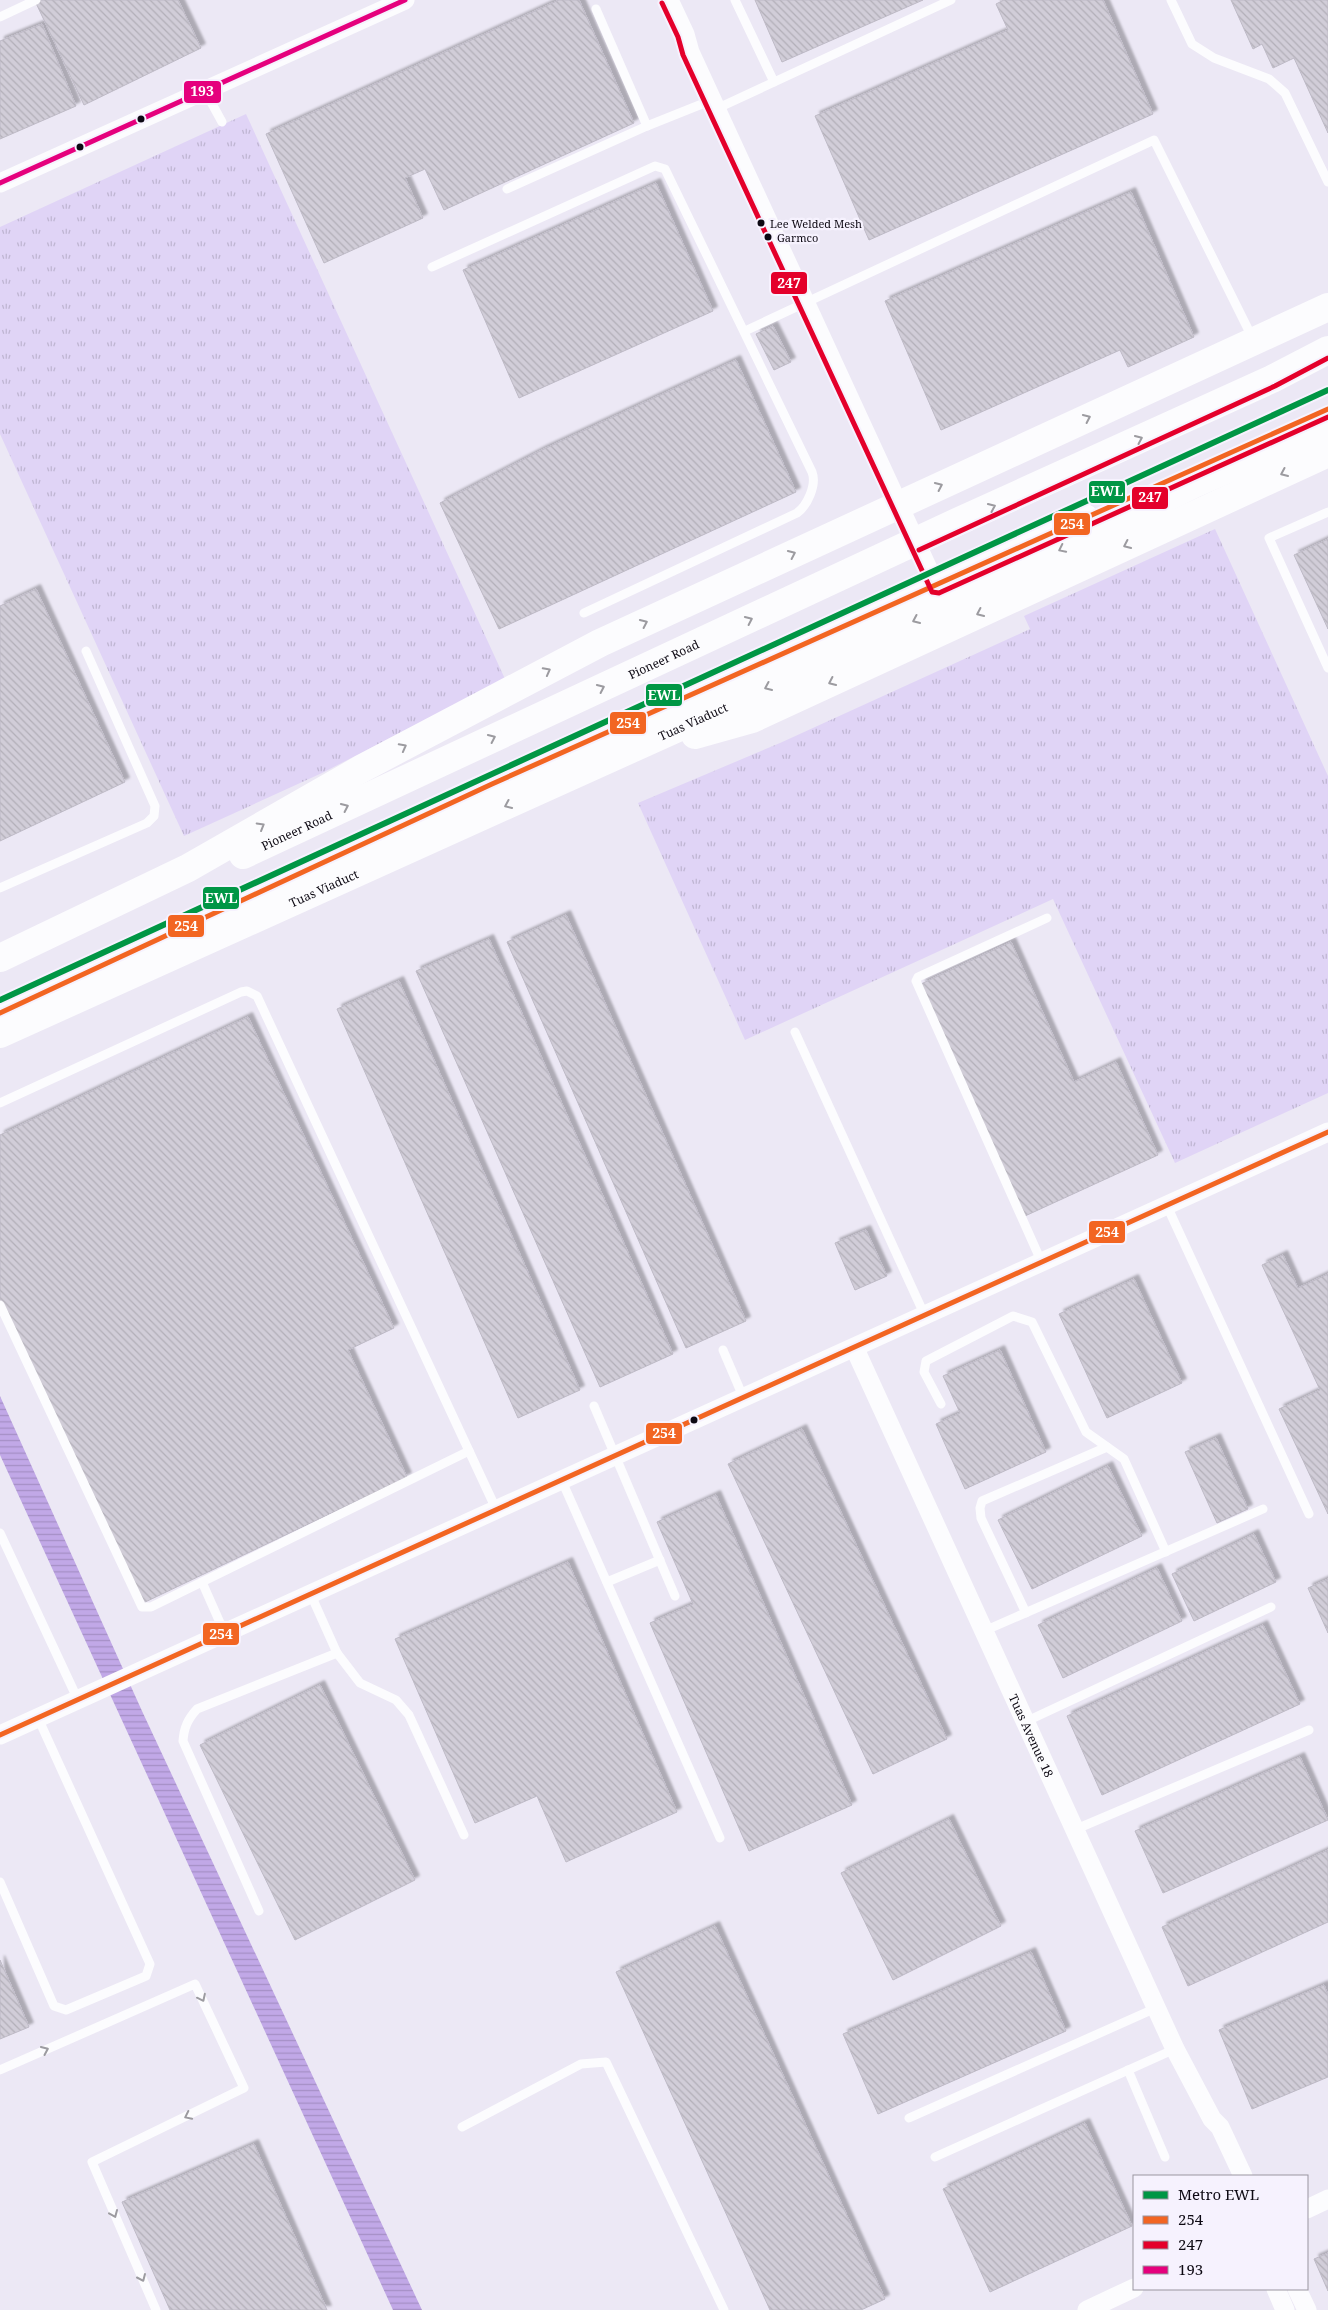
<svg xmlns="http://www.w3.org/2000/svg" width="1328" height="2310" font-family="'Noto Serif',serif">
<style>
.grass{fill:url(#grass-tufts)}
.water{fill:url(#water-rules)}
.building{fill:url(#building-back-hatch);stroke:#bebac6;filter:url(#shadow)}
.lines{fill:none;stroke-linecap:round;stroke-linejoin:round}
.service{stroke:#fcfcfe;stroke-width:9}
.minor{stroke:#fcfcfe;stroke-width:19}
.primary{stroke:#fcfcfe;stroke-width:28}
.bus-1-casing{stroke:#f6f2fe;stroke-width:9}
.bus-2-casing{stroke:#f6f2fe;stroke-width:9}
.bus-3-casing{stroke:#f6f2fe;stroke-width:9}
.bus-1{stroke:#f26522;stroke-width:5}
.bus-2{stroke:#e4002b;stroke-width:5}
.bus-3{stroke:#e5007d;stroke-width:5}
.metro-1-casing{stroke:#f6f2fe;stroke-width:10}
.metro-1{stroke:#009645;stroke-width:6}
.oneway{stroke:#9c9ba0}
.bus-dot{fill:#0d0913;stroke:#f6f2fe;stroke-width:2}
.labels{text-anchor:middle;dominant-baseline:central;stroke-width:4.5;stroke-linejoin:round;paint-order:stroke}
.bus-label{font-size:11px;fill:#0d0913;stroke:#f6f2fe;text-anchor:start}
.street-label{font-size:12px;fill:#0d0913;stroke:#f6f2fe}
.line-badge{stroke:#f6f2fe;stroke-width:2}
.badge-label{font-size:14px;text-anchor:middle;font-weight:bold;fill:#fff}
</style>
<defs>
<pattern id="grass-tufts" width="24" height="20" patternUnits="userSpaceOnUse" patternTransform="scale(1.25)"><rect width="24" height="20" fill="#e0d4f6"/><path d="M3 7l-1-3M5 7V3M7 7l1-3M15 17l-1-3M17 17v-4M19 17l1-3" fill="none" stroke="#bfb5d2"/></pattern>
<pattern id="water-rules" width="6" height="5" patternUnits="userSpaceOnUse" patternTransform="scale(1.25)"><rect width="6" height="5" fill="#c1a8e7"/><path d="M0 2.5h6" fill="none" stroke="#a58fc5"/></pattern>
<pattern id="building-back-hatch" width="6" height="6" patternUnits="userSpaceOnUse" patternTransform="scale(1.25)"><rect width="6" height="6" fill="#d1cdd8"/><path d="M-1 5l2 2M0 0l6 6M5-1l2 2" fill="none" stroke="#b2afb8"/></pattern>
<filter id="shadow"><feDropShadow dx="4.5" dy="-4.5" stdDeviation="1" flood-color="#0004"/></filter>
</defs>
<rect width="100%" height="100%" fill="#ece8f5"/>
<!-- grass -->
<g class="grass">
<path d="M246,114L505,679L322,773L184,836L0,434V227Z"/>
<path d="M1215,529L1328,776V1093L1175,1163L1053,899L745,1040L638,803L780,743L1030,629L1024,616Z"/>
</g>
<!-- water -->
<path class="water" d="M0,1396L142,1711L422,2310H393L0,1455Z"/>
<!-- building -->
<g class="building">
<path d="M38,0H178L201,48L84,105L35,1Z"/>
<path d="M559,0H579L634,123L444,210L425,169L405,178L423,218L324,263L266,134Z"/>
<path d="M755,0H923L782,62Z"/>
<path d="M1004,0H1103L1153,114L869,240L815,116L1008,30L996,4Z"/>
<path d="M1231,0H1328V133L1294,58L1273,68L1262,44L1253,49Z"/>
<path d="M42,24L76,106L0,139V41Z"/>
<path d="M656,183L713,311L519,398L463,270Z"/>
<path d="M1131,192L1194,337L1128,367L1120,350L941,430L885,301Z"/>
<path d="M773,326L791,362L774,370L756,334Z"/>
<path d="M736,360L796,492L499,629L440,503L542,450Z"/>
<path d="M1328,539V629L1294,555Z"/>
<path d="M36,589L125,782L0,841V606Z"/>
<path d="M566,915L746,1321L686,1348L507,942Z"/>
<path d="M489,939L673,1354L600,1387L416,971Z"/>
<path d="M1011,942L1074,1082L1116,1062L1158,1155L1025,1216L921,984Z"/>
<path d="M399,981L580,1390L518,1418L337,1009Z"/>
<path d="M248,1017L394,1328L348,1350L407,1477L141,1604L0,1303V1135Z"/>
<path d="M866,1230L887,1276L855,1290L835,1243Z"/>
<path d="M1283,1255L1298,1288L1328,1274V1514L1279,1409L1320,1390L1262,1265Z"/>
<path d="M1134,1279L1182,1383L1107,1418L1059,1314Z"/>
<path d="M1000,1350L1046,1452L965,1489L936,1424L960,1413L943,1376Z"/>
<path d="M802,1429L947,1739L873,1774L728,1464Z"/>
<path d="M1216,1438L1248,1509L1217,1523L1185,1452Z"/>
<path d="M1108,1466L1142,1536L1032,1589L998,1520Z"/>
<path d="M716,1495L852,1805L749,1851L650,1623L693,1604L657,1522Z"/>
<path d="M1254,1534L1276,1582L1194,1621L1172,1574Z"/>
<path d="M568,1562L677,1812L566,1862L537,1796L475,1823L395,1639Z"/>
<path d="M1157,1568L1182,1621L1063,1678L1038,1625Z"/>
<path d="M1328,1579V1633L1308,1588Z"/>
<path d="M1263,1625L1300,1704L1102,1795L1067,1716Z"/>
<path d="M320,1685L415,1880L295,1940L200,1745Z"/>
<path d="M1300,1757L1328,1820L1163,1893L1135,1831Z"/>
<path d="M949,1819L1001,1926L893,1980L841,1873Z"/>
<path d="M1328,1850V1922L1188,1986L1162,1927Z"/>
<path d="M715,1926L885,2299L861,2310H770L616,1972Z"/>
<path d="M1031,1952L1066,2031L878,2114L843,2034Z"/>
<path d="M0,1960L29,2027L0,2039Z"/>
<path d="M1324,1985L1328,1995V2077L1252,2109L1219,2030Z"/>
<path d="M1085,2123L1132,2226L990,2292L943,2189Z"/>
<path d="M254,2144L327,2310H170L122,2202Z"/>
<path d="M1328,2253V2291L1314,2259Z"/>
</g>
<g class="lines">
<!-- service -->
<g class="service">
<path d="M735,0L774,82"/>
<path d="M1171,0L1192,44L1214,58L1269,79L1285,93L1328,182"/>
<path d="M596,9L647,126"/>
<path d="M0,17L36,0"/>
<path d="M205,91L222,122"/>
<path d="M716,109L951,0"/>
<path d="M507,189L647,126L712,100"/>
<path d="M432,267L655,166L665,169L812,472C817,485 807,506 797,513L584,613"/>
<path d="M745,331L1154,140L1253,339"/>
<path d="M1328,512L1269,538L1328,668"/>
<path d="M0,888L147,823L154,816L155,806L86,651"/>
<path d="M795,1032L925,1316"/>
<path d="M0,1103L241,992L247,991L257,996L497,1511"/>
<path d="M1167,1206L1309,1514"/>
<path d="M1042,1263L916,981L918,977L1047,918"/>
<path d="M0,1305L142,1607H151L469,1451"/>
<path d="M723,1350L744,1399"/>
<path d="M941,1404L924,1372L926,1361L1013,1316L1032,1322L1086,1432L1124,1459L1166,1552"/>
<path d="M594,1406L675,1596"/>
<path d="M562,1481L720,1838"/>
<path d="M0,1533L78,1700"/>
<path d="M202,1582L225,1634"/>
<path d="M607,1582L660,1560"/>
<path d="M311,1595L337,1653L360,1683L396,1700L409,1715L464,1835"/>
<path d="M1026,1613L981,1518L980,1508L982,1501L1107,1447"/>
<path d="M984,1631L1263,1509"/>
<path d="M1025,1722L1271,1607"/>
<path d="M1074,1830L1309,1730"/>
<path d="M0,1882L54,2006L66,2010L146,1976L150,1964L38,1718"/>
<path d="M259,1911L183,1741C184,1727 188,1719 197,1709L337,1653"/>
<path d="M0,2070L195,1984L244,2088L92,2162L156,2310"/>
<path d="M1128,2070L1165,2157"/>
<path d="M909,2118L1156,2008"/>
<path d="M462,2127L581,2064L606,2062L724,2310"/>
<path d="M935,2157L1175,2049"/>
</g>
<!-- minor -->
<g class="minor">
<path d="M669,0L685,34L690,52L936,586"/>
<path d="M0,183L405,0"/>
<path id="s1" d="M855,1349L1175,2049L1212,2119L1220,2127L1243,2176"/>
<path d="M0,1735L1328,1132"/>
<path d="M1307,2209L1328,2199"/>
<path d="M1276,2289L1285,2310"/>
<path d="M1297,2289L1307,2310"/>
<path d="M1087,2310L1134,2288"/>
</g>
<!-- primary -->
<g class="primary">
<path d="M695,735L752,719L1328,453"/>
<path id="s2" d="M243,855L957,522L1272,379L1328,350"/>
<path d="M0,958L188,868L361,769L600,643L1328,307"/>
<path d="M0,1013L492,784L1085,518"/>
<path id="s3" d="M0,1034L948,606L1194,484L1328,425"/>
</g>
<!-- bus-1 casing -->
<g class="bus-1-casing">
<g id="bus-1">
<path d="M0,1013L492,784L1328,409"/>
<path d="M0,1735L1328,1132"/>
</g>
</g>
<!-- bus-2 casing -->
<g class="bus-2-casing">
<g id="bus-2">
<path d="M662,3L678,37L683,55L932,592L939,593L1328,417"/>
<path d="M919,550L1275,386L1328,358"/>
</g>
</g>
<!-- bus-3 casing -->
<g class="bus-3-casing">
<path id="bus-3" d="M0,183L405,0"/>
</g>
<!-- bus-1 -->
<use href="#bus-1" class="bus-1"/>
<!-- bus-2 -->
<use href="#bus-2" class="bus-2"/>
<!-- bus-3 -->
<use href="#bus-3" class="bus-3"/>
<!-- metro-1 casing -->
<g class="metro-1-casing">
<path id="metro-1" d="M0,1000L1328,390"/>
</g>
<!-- metro-1 -->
<use href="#metro-1" class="metro-1"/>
</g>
<!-- one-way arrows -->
<defs><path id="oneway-chevron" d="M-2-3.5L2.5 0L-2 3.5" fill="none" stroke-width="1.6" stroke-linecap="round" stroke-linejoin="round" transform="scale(1.25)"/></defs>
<g class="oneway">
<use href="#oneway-chevron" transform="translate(1087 418) rotate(-25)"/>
<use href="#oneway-chevron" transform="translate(1139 439) rotate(-24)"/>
<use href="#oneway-chevron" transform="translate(1284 473) rotate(156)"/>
<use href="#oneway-chevron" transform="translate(939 486) rotate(-25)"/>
<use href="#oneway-chevron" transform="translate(992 507) rotate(-24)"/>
<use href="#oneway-chevron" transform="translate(1127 545) rotate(155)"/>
<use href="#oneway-chevron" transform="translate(1062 549) rotate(154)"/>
<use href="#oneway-chevron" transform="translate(792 554) rotate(-25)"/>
<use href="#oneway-chevron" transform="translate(980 613) rotate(155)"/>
<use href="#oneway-chevron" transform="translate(749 620) rotate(-25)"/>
<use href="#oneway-chevron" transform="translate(916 620) rotate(156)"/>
<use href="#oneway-chevron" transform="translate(644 623) rotate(-25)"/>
<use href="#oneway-chevron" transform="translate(547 671) rotate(-28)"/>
<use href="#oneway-chevron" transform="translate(832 682) rotate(155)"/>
<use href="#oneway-chevron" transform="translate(768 687) rotate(156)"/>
<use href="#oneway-chevron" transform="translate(601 688) rotate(-25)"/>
<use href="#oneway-chevron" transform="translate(492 738) rotate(-25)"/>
<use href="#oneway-chevron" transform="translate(403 747) rotate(-28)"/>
<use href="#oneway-chevron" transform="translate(508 805) rotate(156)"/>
<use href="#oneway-chevron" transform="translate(345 807) rotate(-25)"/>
<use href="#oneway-chevron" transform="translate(261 826) rotate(-30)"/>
<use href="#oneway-chevron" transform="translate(202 1998) rotate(64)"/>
<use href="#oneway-chevron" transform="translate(45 2050) rotate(-24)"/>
<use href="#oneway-chevron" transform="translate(188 2116) rotate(154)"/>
<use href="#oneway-chevron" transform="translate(114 2214) rotate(67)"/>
<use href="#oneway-chevron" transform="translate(142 2278) rotate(66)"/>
</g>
<!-- markers -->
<g class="bus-dot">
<circle cx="141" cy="119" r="4.5"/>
<circle cx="80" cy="147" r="4.5"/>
<circle cx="761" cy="223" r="4.5"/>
<circle cx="768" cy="237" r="4.5"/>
<circle cx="694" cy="1420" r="4.5"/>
</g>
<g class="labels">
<!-- bus labels -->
<g class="bus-label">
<text x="770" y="223">Lee Welded Mesh</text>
<text x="777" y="237">Garmco</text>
</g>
<!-- street labels -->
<g class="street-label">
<text stroke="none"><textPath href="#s2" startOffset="464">Pioneer Road</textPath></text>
<text stroke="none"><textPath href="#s3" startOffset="760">Tuas Viaduct</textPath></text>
<text stroke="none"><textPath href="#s2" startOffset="59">Pioneer Road</textPath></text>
<text stroke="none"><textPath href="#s3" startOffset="355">Tuas Viaduct</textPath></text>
<text stroke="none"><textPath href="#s1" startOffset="425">Tuas Avenue 18</textPath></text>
</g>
</g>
<g class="line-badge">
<rect x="183" y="80" width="39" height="24" rx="5" fill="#e5007d"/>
<rect x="770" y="271" width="38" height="24" rx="5" fill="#e4002b"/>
<rect x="1088" y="480" width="38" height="24" rx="5" fill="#009645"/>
<rect x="1131" y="486" width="38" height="24" rx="5" fill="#e4002b"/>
<rect x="1053" y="512" width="38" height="24" rx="5" fill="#f26522"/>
<rect x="645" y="683" width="38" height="24" rx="5" fill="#009645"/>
<rect x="609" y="711" width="38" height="24" rx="5" fill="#f26522"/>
<rect x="202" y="886" width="38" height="24" rx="5" fill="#009645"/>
<rect x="167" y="914" width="38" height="24" rx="5" fill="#f26522"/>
<rect x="1088" y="1220" width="38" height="24" rx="5" fill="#f26522"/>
<rect x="645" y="1422" width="38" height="23" rx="5" fill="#f26522"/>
<rect x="202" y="1622" width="38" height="24" rx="5" fill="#f26522"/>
</g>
<g class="badge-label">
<text x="202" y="96">193</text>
<text x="789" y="288">247</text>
<text x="1107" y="496">EWL</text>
<text x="1150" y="502">247</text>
<text x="1072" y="529">254</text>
<text x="664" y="700">EWL</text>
<text x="628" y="728">254</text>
<text x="221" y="903">EWL</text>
<text x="186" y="931">254</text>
<text x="1107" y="1237">254</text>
<text x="664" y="1438">254</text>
<text x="221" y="1639">254</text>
</g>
<!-- legend -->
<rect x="1133" y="2175" width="175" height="115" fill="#f6f2fe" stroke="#9995a0"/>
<rect x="1143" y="2191" width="25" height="8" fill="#009645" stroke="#9995a0"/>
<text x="1178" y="2200" font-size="15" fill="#0d0913">Metro EWL</text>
<rect x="1143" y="2216" width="25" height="8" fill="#f26522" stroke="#9995a0"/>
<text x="1178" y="2225" font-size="15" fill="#0d0913">254</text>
<rect x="1143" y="2241" width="25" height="8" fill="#e4002b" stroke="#9995a0"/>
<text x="1178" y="2250" font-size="15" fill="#0d0913">247</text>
<rect x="1143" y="2266" width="25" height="8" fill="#e5007d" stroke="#9995a0"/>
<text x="1178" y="2275" font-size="15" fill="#0d0913">193</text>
</svg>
